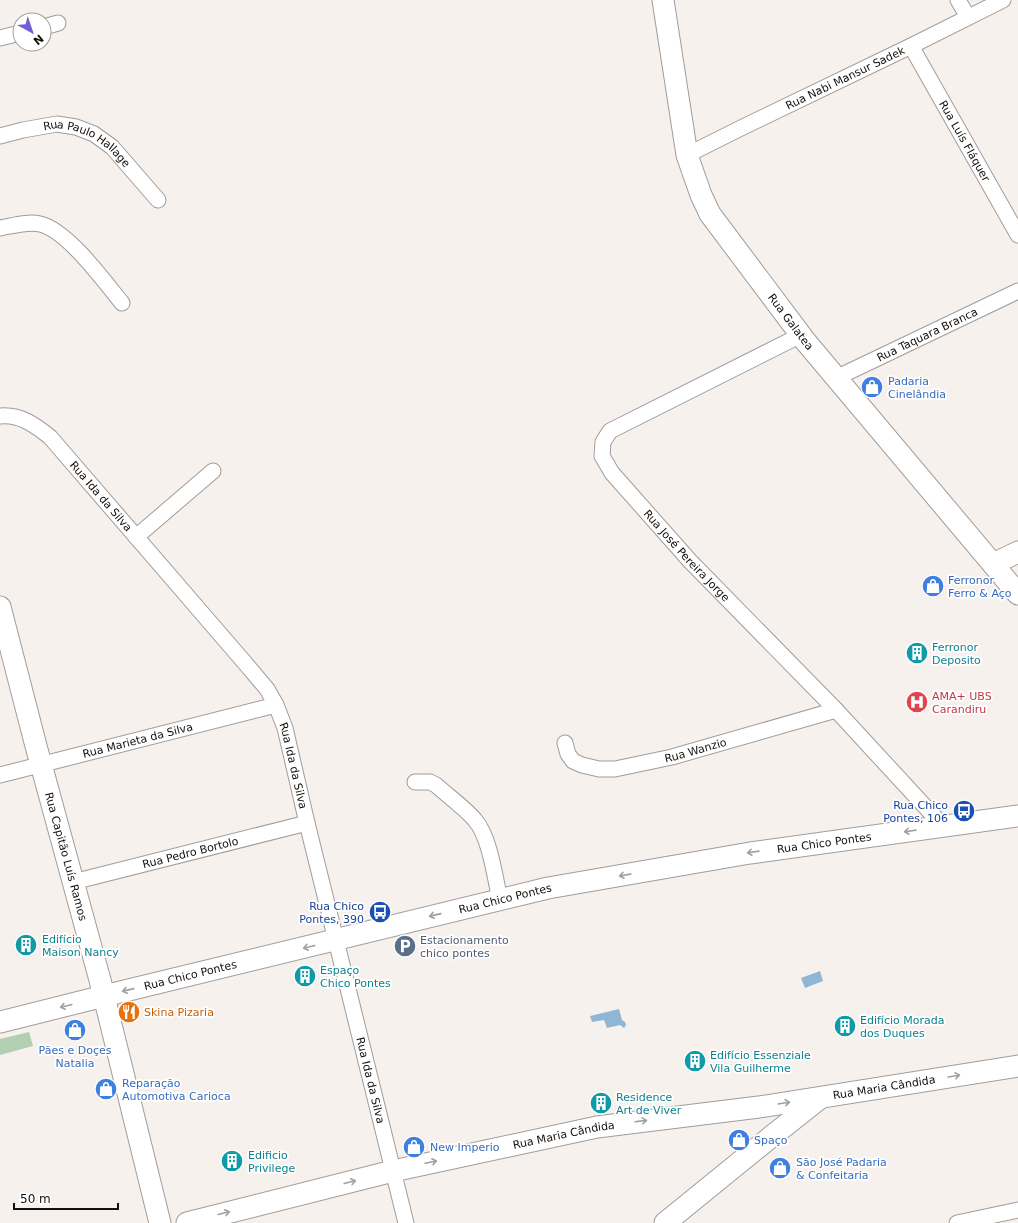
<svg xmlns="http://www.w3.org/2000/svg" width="1018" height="1223" font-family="'DejaVu Sans',sans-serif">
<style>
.green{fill:#b2d0b1}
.water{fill:#8fb6d4}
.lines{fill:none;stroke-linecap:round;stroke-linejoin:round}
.street-casing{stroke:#a19c9a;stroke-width:17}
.secondary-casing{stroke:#a19c9a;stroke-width:23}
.street{stroke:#fff;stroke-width:15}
.secondary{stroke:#fff;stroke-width:21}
.oneway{stroke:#a09f9f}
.labels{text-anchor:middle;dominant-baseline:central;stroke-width:3.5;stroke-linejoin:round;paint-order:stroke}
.street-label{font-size:11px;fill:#12100f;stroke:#fff}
.shop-label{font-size:11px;fill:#366cbe;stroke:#fff;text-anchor:start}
.culture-label{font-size:11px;fill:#0d838f;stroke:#fff;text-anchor:start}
.health-label{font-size:11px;fill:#be3a42;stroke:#fff;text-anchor:start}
.transit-label{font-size:11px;fill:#164399;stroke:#fff;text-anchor:end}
.service-label{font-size:11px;fill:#4e5e75;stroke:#fff;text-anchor:start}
.food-label{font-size:11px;fill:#c56008;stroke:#fff;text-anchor:start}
</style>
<rect width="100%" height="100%" fill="#f7f1ee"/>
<!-- green -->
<path class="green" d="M29,1032L33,1046L0,1055V1039Z"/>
<!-- water -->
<g class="water">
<path d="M820,971L823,981L805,988L801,978Z"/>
<path d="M619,1009L622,1020L625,1022L626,1025L624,1028L620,1025L607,1028L604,1020L592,1022L590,1016Z"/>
</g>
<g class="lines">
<!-- street casing -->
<g class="street-casing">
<g id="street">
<path d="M958,0L968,17"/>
<path d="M44,27L58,23"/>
<path d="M0,38L20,33"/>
<path id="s1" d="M911,46L1018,235"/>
<path id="s2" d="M0,136L23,130L57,124L76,127L94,134L112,147L158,200"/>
<path id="s3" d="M687,155L743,127L911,46L1003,0"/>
<path d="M0,228C12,226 28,221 40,224C67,230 104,281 122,303"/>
<path id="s4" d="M801,335L610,431L603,442L602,456L612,473L690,561L836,710L943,826"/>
<path id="s5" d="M836,378L1018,291"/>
<path id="s6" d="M0,416C20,414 35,425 50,437L245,663L267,689L276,705L285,728L307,823L406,1223"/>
<path d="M136,537L213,471"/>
<path id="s7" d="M565,743L568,754L573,761L582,765L599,769H615L672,757L836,710"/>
<path id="s8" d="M0,775L276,705"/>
<path d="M415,782H430L436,785C448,796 465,808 475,820C490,837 495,878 500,900"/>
<path id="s9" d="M73,882L307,823"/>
<path d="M957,1223L1018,1210"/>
</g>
</g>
<!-- secondary casing -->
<g class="secondary-casing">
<g id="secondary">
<path id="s10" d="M663,0L687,155L701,195L710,214L806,342L1018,594"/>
<path d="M993,564L1018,552"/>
<path id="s11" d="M0,607L36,746L100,980L160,1223"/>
<path id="s12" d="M0,1022L104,996L548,888L750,853L1018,816"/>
<path id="s13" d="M187,1223L393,1171L597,1127L759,1107L1018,1066"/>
<path d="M665,1223L772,1136L819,1099"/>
</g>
</g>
<!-- street -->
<use href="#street" class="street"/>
<!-- secondary -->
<use href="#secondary" class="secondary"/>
</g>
<!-- one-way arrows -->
<defs><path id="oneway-shaft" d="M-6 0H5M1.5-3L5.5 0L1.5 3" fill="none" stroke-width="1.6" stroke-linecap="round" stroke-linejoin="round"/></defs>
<g class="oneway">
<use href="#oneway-shaft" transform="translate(910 831) rotate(172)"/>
<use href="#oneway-shaft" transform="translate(753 852) rotate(172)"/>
<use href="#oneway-shaft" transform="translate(625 875) rotate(170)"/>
<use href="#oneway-shaft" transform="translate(435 915) rotate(167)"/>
<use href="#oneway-shaft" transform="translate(309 947) rotate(166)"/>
<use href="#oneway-shaft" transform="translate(128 990) rotate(167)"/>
<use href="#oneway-shaft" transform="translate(66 1006) rotate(166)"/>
<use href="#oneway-shaft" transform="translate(954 1076) rotate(-9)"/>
<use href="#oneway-shaft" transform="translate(784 1103) rotate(-9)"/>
<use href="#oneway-shaft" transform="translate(641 1121) rotate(-7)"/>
<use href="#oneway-shaft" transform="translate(431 1162) rotate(-12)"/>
<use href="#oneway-shaft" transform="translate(350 1182) rotate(-14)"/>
<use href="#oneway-shaft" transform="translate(224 1213) rotate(-14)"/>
</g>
<!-- icons -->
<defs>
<g id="shop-disc" transform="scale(1.15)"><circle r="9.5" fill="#3f7fe0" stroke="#fff"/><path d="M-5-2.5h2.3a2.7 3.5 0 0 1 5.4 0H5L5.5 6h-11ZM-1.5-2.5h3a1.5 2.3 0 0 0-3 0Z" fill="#fff"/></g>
<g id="building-disc" transform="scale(1.15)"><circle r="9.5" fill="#0f9aa8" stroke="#fff"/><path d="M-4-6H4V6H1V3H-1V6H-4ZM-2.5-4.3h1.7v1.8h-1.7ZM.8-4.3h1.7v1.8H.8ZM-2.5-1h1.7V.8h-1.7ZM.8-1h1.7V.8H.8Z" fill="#fff"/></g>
<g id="hospital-disc" transform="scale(1.15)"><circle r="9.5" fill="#e0444e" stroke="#fff"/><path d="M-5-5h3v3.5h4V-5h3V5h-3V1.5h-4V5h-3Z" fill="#fff"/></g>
<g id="bus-disc" transform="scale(1.15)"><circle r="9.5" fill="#1a4fb4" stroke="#fff"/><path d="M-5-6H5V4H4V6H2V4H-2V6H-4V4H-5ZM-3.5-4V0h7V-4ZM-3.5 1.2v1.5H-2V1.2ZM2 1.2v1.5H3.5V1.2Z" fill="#fff"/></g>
<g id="parking-disc" transform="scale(1.15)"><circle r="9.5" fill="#5c6f8a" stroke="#fff"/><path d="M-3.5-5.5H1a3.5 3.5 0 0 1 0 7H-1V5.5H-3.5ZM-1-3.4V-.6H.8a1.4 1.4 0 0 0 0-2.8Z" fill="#fff"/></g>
<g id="restaurant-disc" transform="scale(1.15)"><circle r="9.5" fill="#e8710a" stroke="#fff"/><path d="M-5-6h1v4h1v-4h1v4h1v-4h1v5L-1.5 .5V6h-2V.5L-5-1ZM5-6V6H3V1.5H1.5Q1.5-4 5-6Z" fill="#fff"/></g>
</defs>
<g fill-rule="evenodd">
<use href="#shop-disc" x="872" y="387"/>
<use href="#shop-disc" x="933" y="586"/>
<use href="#building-disc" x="917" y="653"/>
<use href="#hospital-disc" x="917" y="702"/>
<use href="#bus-disc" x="964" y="811"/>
<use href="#bus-disc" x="380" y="912"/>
<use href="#building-disc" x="26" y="945"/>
<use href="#parking-disc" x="405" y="946"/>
<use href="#building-disc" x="305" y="976"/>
<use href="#restaurant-disc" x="129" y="1012"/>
<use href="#building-disc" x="845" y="1026"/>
<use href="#shop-disc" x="75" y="1030"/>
<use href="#building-disc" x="695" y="1061"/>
<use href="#shop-disc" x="106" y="1089"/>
<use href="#building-disc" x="601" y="1103"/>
<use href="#shop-disc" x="739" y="1140"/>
<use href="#shop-disc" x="414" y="1147"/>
<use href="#building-disc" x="232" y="1161"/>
<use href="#shop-disc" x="780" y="1168"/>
</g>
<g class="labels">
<!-- street labels -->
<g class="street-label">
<text stroke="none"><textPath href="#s3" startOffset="176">Rua Nabi Mansur Sadek</textPath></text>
<text stroke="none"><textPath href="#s1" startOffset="109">Rua Luís Fláquer</textPath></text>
<text stroke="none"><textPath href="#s2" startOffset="94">Rua Paulo Hallage</textPath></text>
<text stroke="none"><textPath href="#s10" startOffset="355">Rua Galatea</textPath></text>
<text stroke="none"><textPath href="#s5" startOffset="101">Rua Taquara Branca</textPath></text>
<text stroke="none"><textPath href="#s6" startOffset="134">Rua Ida da Silva</textPath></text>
<text stroke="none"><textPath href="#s4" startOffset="372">Rua José Pereira Jorge</textPath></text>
<text stroke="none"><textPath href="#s8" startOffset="142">Rua Marieta da Silva</textPath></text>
<text stroke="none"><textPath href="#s7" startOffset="146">Rua Wanzio</textPath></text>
<text stroke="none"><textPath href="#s6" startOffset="470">Rua Ida da Silva</textPath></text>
<text stroke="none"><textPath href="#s12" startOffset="844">Rua Chico Pontes</textPath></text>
<text stroke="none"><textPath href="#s9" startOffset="121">Rua Pedro Bortolo</textPath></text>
<text stroke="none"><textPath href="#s11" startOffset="258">Rua Capitão Luís Ramos</textPath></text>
<text stroke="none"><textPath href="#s12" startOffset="520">Rua Chico Pontes</textPath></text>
<text stroke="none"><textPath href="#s12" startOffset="196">Rua Chico Pontes</textPath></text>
<text stroke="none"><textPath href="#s6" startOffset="794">Rua Ida da Silva</textPath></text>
<text stroke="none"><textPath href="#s13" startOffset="711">Rua Maria Cândida</textPath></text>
<text stroke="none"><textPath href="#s13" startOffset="387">Rua Maria Cândida</textPath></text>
</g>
<!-- shop labels -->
<g class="shop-label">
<text x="888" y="381">Padaria<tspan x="888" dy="13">Cinelândia</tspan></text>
<text x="948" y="580">Ferronor<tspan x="948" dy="13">Ferro &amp; Aço</tspan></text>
<text x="75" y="1050" text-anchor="middle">Pães e Doçes<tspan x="75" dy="13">Natalia</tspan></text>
<text x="122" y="1083">Reparação<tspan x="122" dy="13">Automotiva Carioca</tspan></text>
<text x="754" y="1140">Spaço</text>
<text x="430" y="1147">New Imperio</text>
<text x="796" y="1162">São José Padaria<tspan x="796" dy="13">&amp; Confeitaria</tspan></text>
</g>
<!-- culture labels -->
<g class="culture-label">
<text x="932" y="647">Ferronor<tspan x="932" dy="13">Deposito</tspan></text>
<text x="42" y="939">Edifício<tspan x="42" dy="13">Maison Nancy</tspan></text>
<text x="320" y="970">Espaço<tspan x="320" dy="13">Chico Pontes</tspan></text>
<text x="860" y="1020">Edifício Morada<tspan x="860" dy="13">dos Duques</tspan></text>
<text x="710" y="1055">Edifício Essenziale<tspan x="710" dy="13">Vila Guilherme</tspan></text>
<text x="616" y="1097">Residence<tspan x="616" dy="13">Art de Viver</tspan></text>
<text x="248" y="1155">Edificio<tspan x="248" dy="13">Privilege</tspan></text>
</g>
<!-- health labels -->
<g class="health-label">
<text x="932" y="696">AMA+ UBS<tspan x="932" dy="13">Carandiru</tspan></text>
</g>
<!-- transit labels -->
<g class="transit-label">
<text x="948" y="805">Rua Chico<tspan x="948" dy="13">Pontes, 106</tspan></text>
<text x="364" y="906">Rua Chico<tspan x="364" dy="13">Pontes, 390</tspan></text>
</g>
<!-- service labels -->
<g class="service-label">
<text x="420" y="940">Estacionamento<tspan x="420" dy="13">chico pontes</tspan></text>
</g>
<!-- food labels -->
<g class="food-label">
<text x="144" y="1012">Skina Pizaria</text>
</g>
</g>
<!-- north arrow -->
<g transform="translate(32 32) rotate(140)"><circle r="19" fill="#ffffff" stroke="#a09f9f"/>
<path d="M0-3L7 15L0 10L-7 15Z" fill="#6e5fd9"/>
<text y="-6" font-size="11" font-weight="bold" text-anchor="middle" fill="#12100f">N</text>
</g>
<!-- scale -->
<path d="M14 1203v6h104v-6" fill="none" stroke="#12100f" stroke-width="2"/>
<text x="20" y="1203" font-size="12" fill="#12100f" stroke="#ffffff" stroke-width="3" paint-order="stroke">50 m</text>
</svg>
